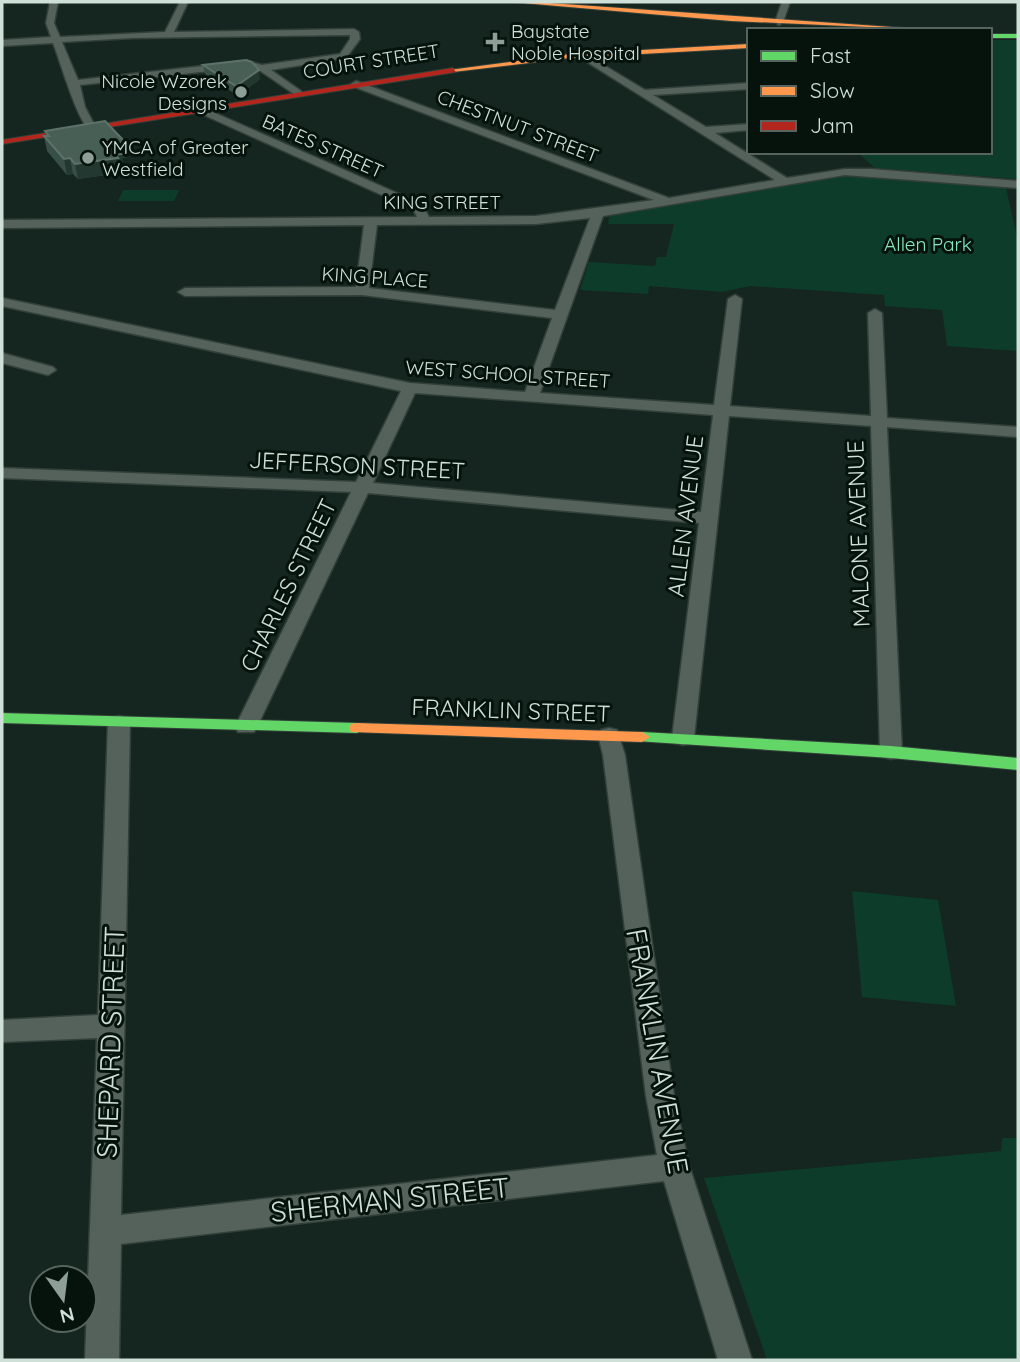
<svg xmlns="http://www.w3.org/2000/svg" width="1020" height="1362" font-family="Quicksand,sans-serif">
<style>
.green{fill:#0e3c2b}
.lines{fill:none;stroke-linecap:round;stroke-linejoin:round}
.street-casing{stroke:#33403a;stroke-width:3}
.fast-casing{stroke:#33403a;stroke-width:2}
.slow-casing{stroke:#33403a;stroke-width:2}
.jam-casing{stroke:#33403a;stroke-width:2}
.street{fill:#55625b;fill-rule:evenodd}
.fast{fill:#63d668;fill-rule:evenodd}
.slow{fill:#ff974d;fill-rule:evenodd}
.jam{fill:#b3261e;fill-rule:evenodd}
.wall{fill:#384f47}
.shaded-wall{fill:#233830}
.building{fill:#485f56;stroke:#5d736a;stroke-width:2}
.poi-dot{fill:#8d9f97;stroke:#06120c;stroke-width:2.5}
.labels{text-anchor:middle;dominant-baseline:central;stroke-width:6;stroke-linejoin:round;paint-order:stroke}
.far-poi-label{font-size:19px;fill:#cee0d7;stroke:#06120c;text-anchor:start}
.far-street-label{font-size:19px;fill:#cee0d7;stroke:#06120c}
.far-park-label{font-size:19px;fill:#85e9bd;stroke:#06120c}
.street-label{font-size:23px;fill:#cee0d7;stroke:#06120c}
.near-street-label{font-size:28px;fill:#cee0d7;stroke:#06120c}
</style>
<rect width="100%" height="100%" fill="#14261f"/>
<!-- green -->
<g class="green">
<path d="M990,40H1018V179L875,168L857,152H990Z"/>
<path d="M856,174L1003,185L1006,188L1018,241V351L947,346L942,310L885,306L884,295L750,286L722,292L649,286L648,294L580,290L589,262L655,266L657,257H666L674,224H608L610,214Z"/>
<path d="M123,190H179L174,201H118Z"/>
<path d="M852,891L938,900L956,1006L862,997Z"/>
<path d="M1002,1138H1018V1360H767L704,1178L1001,1151Z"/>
</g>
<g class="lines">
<!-- street casing -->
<g class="street-casing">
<g id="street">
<path d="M50,2H58L54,23L60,37L165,32L180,2H188L174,32L354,29L359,32L360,39L346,58L271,70L301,91L302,93L297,96L259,70L247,67L80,85L85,107L96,128L91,131C78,124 60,60 53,43L2,46V40L51,37L46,23ZM350,35V39L340,54L262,65L247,61L78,80L62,42L132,38Z"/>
<path d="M782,2H790L783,22L779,25L775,22Z"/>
<path d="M582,52L645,90L749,83V89L653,95L706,127L749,124V130L715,133L787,178L845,169H871L1018,181V188L845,175L603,216L540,393L714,405L728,299L735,295L742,299L730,406L871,416L868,313L875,309L882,313L887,418L1018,427V437L887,427L902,752L899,757L891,759L883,757L880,752L871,426L729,416L694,738L691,743L683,745L675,743L672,738L699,523L368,493L257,727L254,732H238L235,727L351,492L2,478V468L356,482L401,391L2,306V298L410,383L525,392L552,318L362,295L185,296L178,292L185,288L356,287L364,225L2,228V220L417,217L413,209L195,111V107L199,106L422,204L429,217L536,216L654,200L352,86L351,84L356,81L669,198L775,180L579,57V53ZM590,218L555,310L369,288L377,225L536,224ZM415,393L713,415L701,512L373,483Z"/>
<path d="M2,353L53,367L56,370L48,375L2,363Z"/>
<path d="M119,716L127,718L130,723L121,1215L657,1155L646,1096L603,755L598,735L601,730L609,728L617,730L625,755L674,1096L689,1165L752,1360H718L664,1181L121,1244L119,1360H85L97,1038L2,1042V1020L98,1015L108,723L111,718Z"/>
</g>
</g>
<!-- fast casing -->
<g class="fast-casing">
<g id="fast">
<rect x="990" y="34" width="28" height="4"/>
<path d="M2,713L357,723L365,728L357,733L2,723Z"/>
<path d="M642,732L891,746L1018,758V770L891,758L636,741L634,737L636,733Z"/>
</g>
</g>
<!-- slow casing -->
<g class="slow-casing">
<g id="slow">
<path d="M511,2H535L935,30L731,21Z"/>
<path d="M749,44V48L570,58L453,72L449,70L570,54Z"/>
<path d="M357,723L642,732L650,737L642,742L351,732L349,728L351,724Z"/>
</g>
</g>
<!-- jam casing -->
<g class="jam-casing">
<path id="jam" d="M453,68L456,72L2,144V140Z"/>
</g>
<!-- street -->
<use href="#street" class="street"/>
<!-- fast -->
<use href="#fast" class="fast"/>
<!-- slow -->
<use href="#slow" class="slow"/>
<!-- jam -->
<use href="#jam" class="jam"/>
</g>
<!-- wall -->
<g class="wall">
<path d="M203,65L260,79L238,96L205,74Z"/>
<path d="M45,131L125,142L128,157L122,158L124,169L120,170V173L78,179L73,174L67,175L47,151L44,136H46Z"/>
</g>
<!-- shaded-wall -->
<g class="shaded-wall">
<path d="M259,70L260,79L238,96L236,86Z"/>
<path d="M125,142L128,157L122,158L124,169L120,170V173L78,179L75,164L115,144Z"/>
<path d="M70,158L73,174L67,175L64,159Z"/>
</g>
<!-- building -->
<g class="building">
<path d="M246,60L252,62L259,70L236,86L203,65Z"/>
<path d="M105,121L125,142L115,144L121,150H117L121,154L115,155L118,158L75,164L70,158L64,159L44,136H49L45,131Z"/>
</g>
<!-- markers -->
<g class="poi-dot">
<path d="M491.5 31.5h7v7h7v7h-7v7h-7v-7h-7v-7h7z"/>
<circle cx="241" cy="92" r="7"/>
<circle cx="88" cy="158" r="7"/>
</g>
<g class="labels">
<!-- far-poi labels -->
<g class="far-poi-label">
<text x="511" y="31">Baystate<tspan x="511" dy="22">Noble Hospital</tspan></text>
<text x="227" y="81" text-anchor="end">Nicole Wzorek<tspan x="227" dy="22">Designs</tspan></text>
<text x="102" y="147">YMCA of Greater<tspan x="102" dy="22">Westfield</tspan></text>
</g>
<!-- far-street labels -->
<g class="far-street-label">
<text transform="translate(371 61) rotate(-9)">COURT STREET</text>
<text transform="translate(518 126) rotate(21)">CHESTNUT STREET</text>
<text transform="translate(323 146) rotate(24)">BATES STREET</text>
<text x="442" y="202">KING STREET</text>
<text transform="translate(375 277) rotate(4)">KING PLACE</text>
<text transform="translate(508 374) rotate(4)">WEST SCHOOL STREET</text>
</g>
<!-- far-park labels -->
<g class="far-park-label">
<text x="928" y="244">Allen Park</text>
</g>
<!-- street labels -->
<g class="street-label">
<text transform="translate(357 465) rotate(3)">JEFFERSON STREET</text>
<text transform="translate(685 516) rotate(-83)">ALLEN AVENUE</text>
<text transform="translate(858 534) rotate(-92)">MALONE AVENUE</text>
<text transform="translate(288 585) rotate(-64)">CHARLES STREET</text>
<text transform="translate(511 710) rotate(2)">FRANKLIN STREET</text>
</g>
<!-- near-street labels -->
<g class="near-street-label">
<text transform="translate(110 1042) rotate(-88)">SHEPARD STREET</text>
<text transform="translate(658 1051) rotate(80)">FRANKLIN AVENUE</text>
<text transform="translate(390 1199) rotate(-6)">SHERMAN STREET</text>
</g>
</g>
<!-- border -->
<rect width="1020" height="1362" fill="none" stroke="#cee0d7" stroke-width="7"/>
<!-- legend -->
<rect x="747" y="28" width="245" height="126" fill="#06120c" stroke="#56645d" stroke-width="2"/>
<rect x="761" y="51" width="35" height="10" fill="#63d668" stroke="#56645d" stroke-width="2"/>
<text x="810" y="63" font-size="21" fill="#cee0d7">Fast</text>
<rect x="761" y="86" width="35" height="10" fill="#ff974d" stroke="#56645d" stroke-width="2"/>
<text x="810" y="98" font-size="21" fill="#cee0d7">Slow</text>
<rect x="761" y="121" width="35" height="10" fill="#b3261e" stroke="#56645d" stroke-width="2"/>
<text x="810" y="133" font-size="21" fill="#cee0d7">Jam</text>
<!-- north arrow -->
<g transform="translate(63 1299) rotate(166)"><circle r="33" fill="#06120c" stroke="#56645d" stroke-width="2"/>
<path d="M0-5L12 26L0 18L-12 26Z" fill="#8d9f97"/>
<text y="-10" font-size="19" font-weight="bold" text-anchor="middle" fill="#cee0d7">N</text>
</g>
</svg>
